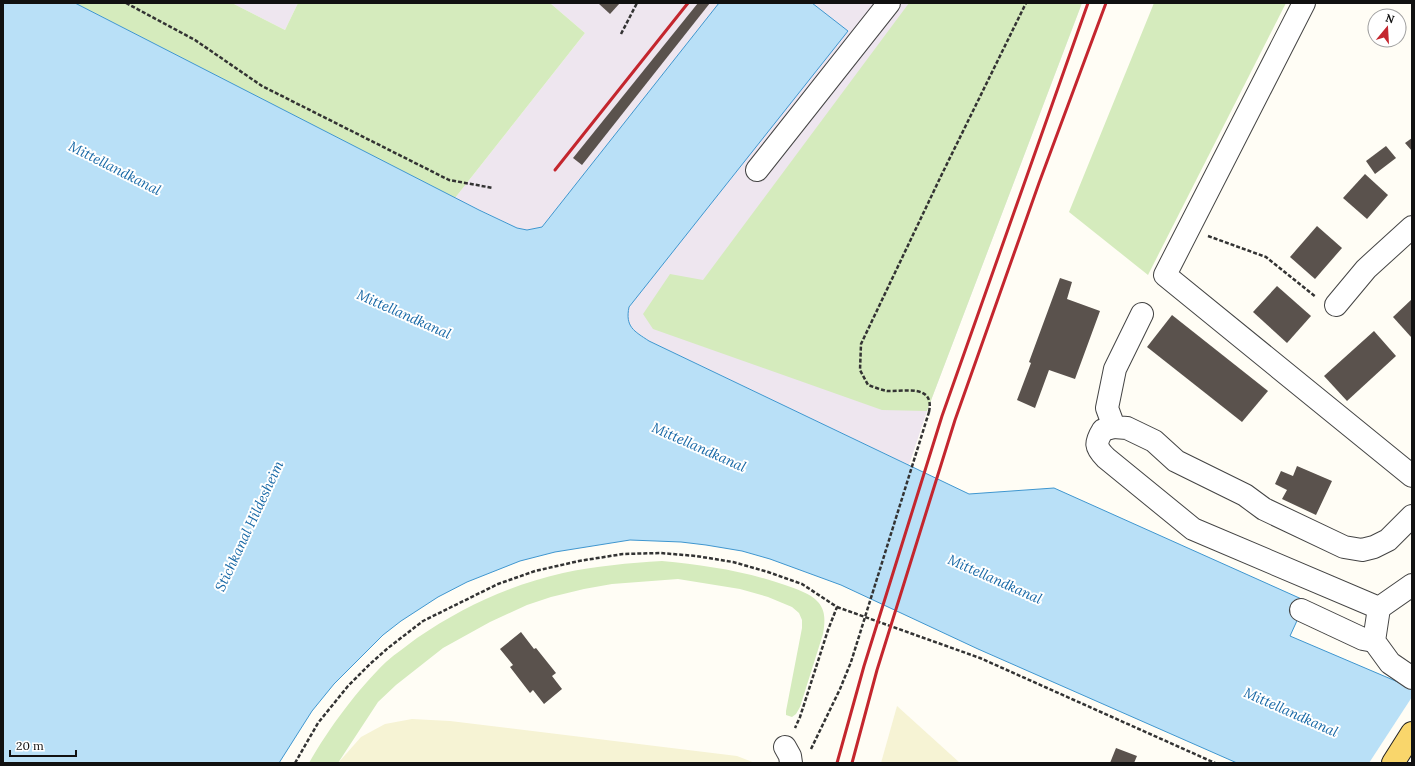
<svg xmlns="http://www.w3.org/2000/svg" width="1415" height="766" font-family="Lora,serif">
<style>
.industrial{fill:#eee6ef}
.farmland{fill:#f6f3d4}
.green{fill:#d5ebbd}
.water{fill:#b9e0f7;stroke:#3f96cf}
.pier{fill:#fffdf5}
.building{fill:#5a524d}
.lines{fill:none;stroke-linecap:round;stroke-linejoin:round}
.minor-casing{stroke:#444;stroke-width:24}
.major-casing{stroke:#222;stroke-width:24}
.path{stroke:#333;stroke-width:2.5;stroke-dasharray:4 2;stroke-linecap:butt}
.minor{stroke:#fff;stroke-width:22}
.major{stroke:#f9d66b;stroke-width:22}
.rail{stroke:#c4262e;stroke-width:3}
.path-bridge{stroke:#333;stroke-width:2.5;stroke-dasharray:4 2;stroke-linecap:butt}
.labels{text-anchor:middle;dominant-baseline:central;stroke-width:4;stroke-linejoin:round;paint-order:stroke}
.water-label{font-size:14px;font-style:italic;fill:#1768a6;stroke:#fff}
</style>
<rect width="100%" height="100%" fill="#fffdf5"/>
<!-- industrial -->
<g class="industrial">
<path d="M232,3H298L285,30Z"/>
<path d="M550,3H719L542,227L527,230L517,228L455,198L585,33Z"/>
<path d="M812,3H1082L927,411L909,465L649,341L635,331L629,324L627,315L629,307L638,295L847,31Z"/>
</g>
<!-- farmland -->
<g class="farmland">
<path d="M897,706L960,763H881Z"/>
<path d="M412,719L450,721L737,756L755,763H338L361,737L385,724Z"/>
</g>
<!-- green -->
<g class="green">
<path d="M75,3H232L285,30L298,3H550L585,33L455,198Z"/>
<path d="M909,3H1082L927,411L882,410L653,329L643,314L670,274L703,280Z"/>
<path d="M1154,3H1286L1148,275L1069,212Z"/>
<path d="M662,561C704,565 745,571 785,585C796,589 810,593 818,602C826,611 825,622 823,634L800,707L796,714L792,717L786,715V711L802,628V620L799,613L792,607L768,597L740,589L678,579L612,584L584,589L551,597L527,605L490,622L443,648L396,685L378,702L338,763H309C329,728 357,690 386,662C396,653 407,646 417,638C462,607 510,585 563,573C595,566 629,563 662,561Z"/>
</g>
<!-- water -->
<path class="water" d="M3,3H75L479,210L517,228L527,230L542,227L719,3H812L848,31L629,307C625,327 634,331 649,341L969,494L1054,488L1306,601L1290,636L1412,688V763H1237L978,649L841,585L770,559L742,551L706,545L681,542L630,540L555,552L520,561L467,582L438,597L401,621L383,635L334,684L312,711L279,763H3Z"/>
<!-- pier -->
<path class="pier" d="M1412,697V763H1369Z"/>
<!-- building -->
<g class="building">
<path d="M598,3H620L610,14Z"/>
<path d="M698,3H710L582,165L573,158Z"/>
<path d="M1412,138V151L1405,143Z"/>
<path d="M1386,146L1396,158L1375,174L1366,161Z"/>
<path d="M1365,174L1388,195L1367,219L1343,198Z"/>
<path d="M1317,226L1342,248L1315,279L1290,257Z"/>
<path d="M1060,278L1072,282L1067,299L1100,311L1075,379L1049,370L1035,408L1017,400L1031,363L1029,362Z"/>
<path d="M1277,286L1311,316L1287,343L1253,312Z"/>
<path d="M1412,299V336L1411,337L1393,317Z"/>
<path d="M1172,315L1268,391L1242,422L1147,347Z"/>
<path d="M1374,331L1396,356L1347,401L1324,376Z"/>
<path d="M1297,466L1332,481L1316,515L1282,499L1287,490L1275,484L1281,471L1293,476Z"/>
<path d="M521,632L534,649L536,648L556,673L552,676L562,689L544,704L533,690L530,693L510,667L513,665L500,649Z"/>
<path d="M1116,748L1137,756L1134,763H1110Z"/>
</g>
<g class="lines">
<!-- minor casing -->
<g class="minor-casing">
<g id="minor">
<path d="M1304,3L1165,275L1412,476"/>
<path d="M757,170L889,3"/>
<path d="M1336,305L1366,269L1412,227"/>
<path d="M1142,314L1115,369L1107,408L1114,427L1127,428L1154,441L1176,461L1245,495L1264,509L1344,547L1362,550L1374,547L1388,540L1412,516"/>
<path d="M1114,427L1103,430C1095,443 1095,447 1106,458L1193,529L1379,608L1412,585"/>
<path d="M1379,608L1374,641L1390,663L1412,678"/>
<path d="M1301,610L1363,639L1374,641"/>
<path d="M785,747L790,756L791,763"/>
</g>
</g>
<!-- major casing -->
<g class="major-casing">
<path id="major" d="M1393,763L1412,733"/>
</g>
<!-- path -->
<g class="path">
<path d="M126,3L195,40L262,86L449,180L493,188"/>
<path d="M621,34L637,3"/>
<path d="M1208,236L1266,257L1316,297"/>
<path d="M929,412C935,383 903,392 887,391C881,390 874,387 868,385L860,370L861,344L941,176L1026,3"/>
<path d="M837,607L980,658L1215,763"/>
<path d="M811,749L840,689L851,662"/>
<path d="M295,763L318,723L348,686L370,664L388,648L423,621L498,584L535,571L579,561L623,554L660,553L696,556L733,562L768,572L802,584L837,607L828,630L800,717L795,728"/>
</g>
<!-- minor -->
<use href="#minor" class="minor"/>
<!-- major -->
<use href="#major" class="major"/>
<!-- rail -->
<g class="rail">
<path d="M555,170L688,3"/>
<path d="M837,763L864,666L942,416L1088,3"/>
<path d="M852,763L877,670L955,420L1039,183L1106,3"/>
</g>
<!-- path-bridge -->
<path class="path-bridge" d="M851,662L929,412"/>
</g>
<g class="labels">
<!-- water labels -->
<g class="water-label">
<text transform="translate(115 168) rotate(27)">Mittellandkanal</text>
<text transform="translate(404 314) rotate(24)">Mittellandkanal</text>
<text transform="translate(699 447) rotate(24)">Mittellandkanal</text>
<text transform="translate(249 526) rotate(-65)">Stichkanal Hildesheim</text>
<text transform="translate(995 579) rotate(24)">Mittellandkanal</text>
<text transform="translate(1291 712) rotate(24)">Mittellandkanal</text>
</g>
</g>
<!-- border -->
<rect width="1415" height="766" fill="none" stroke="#111111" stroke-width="8"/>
<!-- north arrow -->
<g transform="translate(1387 28) rotate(18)"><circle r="19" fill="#ffffff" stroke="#a0a0a0"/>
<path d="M0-3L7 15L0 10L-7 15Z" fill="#c4262e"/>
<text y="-6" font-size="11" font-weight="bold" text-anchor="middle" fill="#111111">N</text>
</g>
<!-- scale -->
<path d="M10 750v6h66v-6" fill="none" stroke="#111111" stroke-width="2"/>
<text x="16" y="750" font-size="12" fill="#111111" stroke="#ffffff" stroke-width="3" paint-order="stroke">20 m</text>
</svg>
